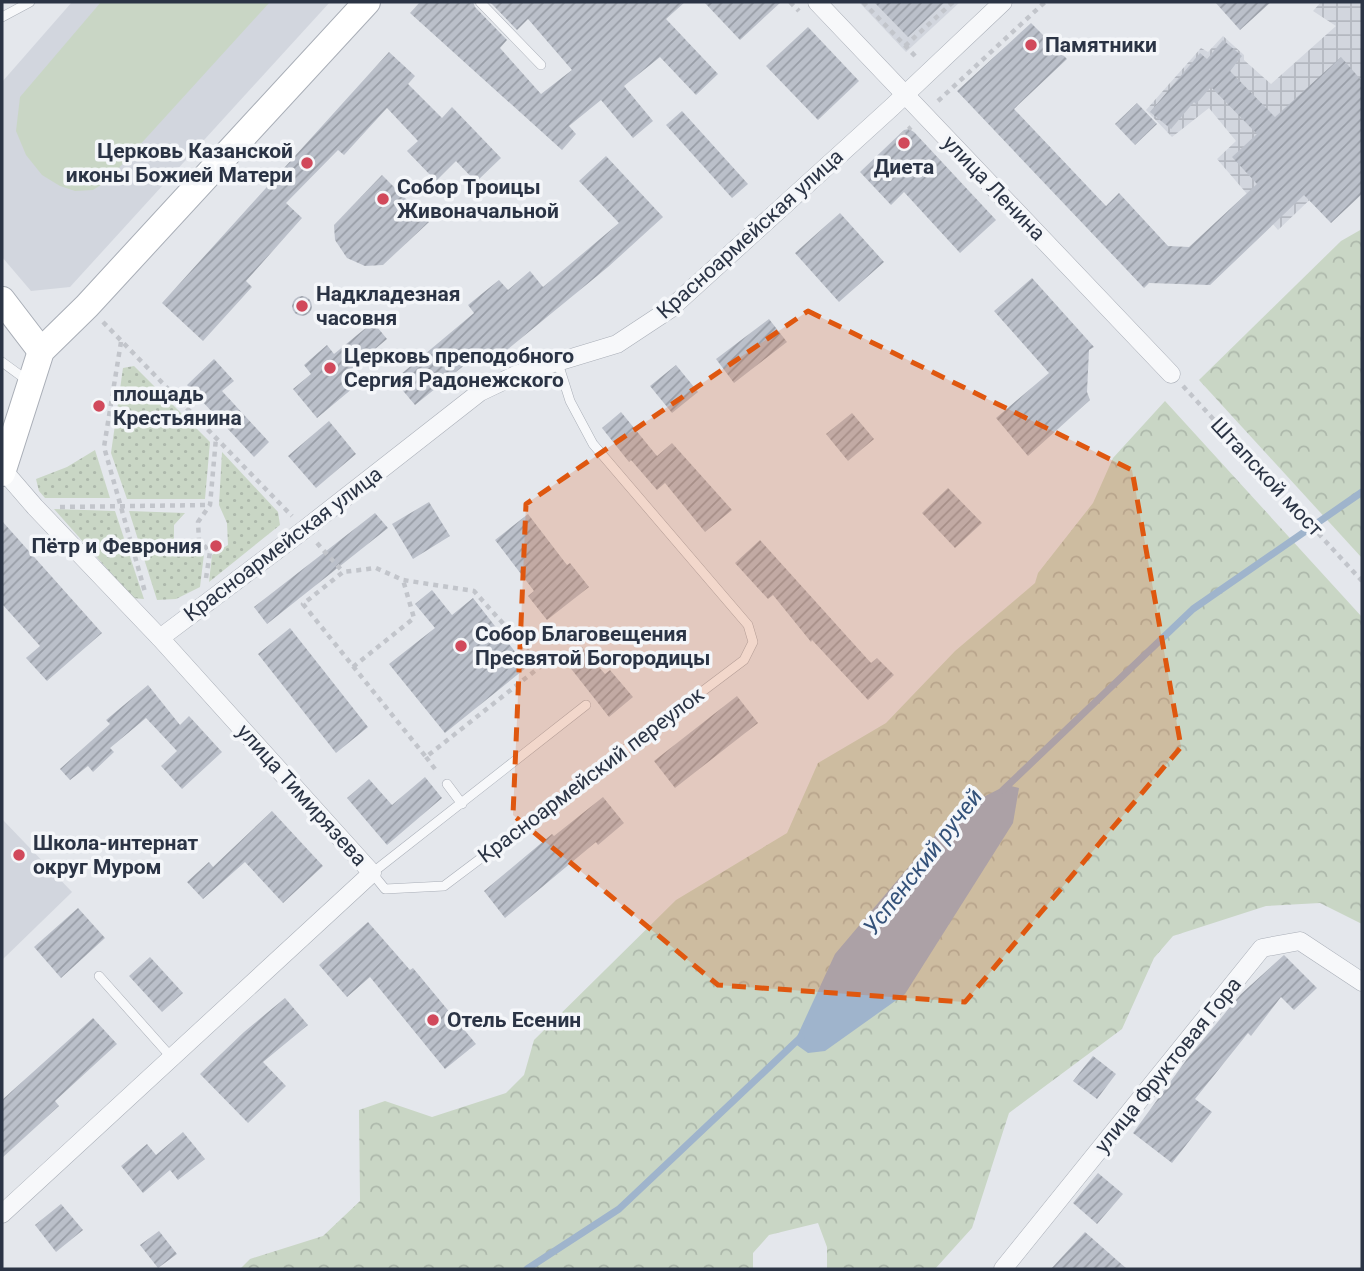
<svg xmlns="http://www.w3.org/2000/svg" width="1364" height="1271" font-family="Roboto,sans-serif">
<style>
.built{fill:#d2d6de}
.industrial{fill:url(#industrial-grid)}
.grass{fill:url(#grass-dots)}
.forest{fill:url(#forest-crowns)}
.park{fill:#c9d6c5}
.water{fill:#9fb4cc}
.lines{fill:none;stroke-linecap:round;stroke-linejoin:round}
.stream{stroke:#9fb4cc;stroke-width:7}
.building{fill:url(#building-hatch)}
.lane-casing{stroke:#a9aeb7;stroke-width:10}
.street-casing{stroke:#a9aeb7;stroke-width:19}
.secondary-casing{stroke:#a9aeb7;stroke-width:28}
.path{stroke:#c2c5cb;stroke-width:4.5;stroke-dasharray:5 5;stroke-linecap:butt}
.lane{stroke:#f7f8fa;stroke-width:9}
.street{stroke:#f7f8fa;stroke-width:18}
.secondary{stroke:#fff;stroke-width:26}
.marked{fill:#df570f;fill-opacity:0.2;stroke:#df570f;stroke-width:5;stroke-dasharray:14 9;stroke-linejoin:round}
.poi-dot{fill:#d1495b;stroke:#f4f6f9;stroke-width:2.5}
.labels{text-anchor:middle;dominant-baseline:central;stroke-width:7;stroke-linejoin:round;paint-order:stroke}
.poi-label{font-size:21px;font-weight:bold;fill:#2b3445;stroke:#f4f6f9;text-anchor:start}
.street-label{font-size:21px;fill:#2b3445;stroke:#f4f6f9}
.water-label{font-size:23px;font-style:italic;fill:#34527a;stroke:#f4f6f9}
</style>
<defs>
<pattern id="industrial-grid" width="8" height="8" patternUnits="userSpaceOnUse" patternTransform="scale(1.75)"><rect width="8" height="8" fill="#d2d6de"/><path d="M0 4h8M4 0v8" fill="none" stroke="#b4b8c0"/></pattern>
<pattern id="grass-dots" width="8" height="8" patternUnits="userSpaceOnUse" patternTransform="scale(1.75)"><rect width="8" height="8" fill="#c9d6c5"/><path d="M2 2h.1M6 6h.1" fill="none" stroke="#adb8ab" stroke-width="1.8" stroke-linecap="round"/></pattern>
<pattern id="forest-crowns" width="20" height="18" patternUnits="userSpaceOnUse" patternTransform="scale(1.75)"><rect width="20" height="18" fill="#c9d6c5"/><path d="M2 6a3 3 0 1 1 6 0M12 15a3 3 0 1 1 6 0" fill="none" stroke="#adb8ab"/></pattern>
<pattern id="building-hatch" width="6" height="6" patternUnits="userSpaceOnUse" patternTransform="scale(1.75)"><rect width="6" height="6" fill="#bbc0ca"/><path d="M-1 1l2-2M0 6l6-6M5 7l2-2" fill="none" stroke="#989da6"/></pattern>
</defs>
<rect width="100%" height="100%" fill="#e4e7ec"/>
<!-- built -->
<g class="built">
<path d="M72,2H330L70,287L31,291L2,257V82Z"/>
<path d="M859,2H960L906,52Z"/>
<path d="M2,819L72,892L2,960Z"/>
</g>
<!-- industrial -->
<path class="industrial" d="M1321,2H1362V150L1278,230L1217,159L1236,141L1209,108L1172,137L1146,110L1201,48L1208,52L1223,36L1244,55V60L1271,84L1336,26L1313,11Z"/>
<!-- grass -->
<g class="grass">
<path d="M134,366L210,442L205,499H127L111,453L123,368Z"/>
<path d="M95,450L110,498H45L39,491L36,479L67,467Z"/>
<path d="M222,452L278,512L280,525L209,582L212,555L228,545L227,523L219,505Z"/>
<path d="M54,509L115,511L144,599L133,598Z"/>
<path d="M129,511L185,513L174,525V542L195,541L204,554L200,587L176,599L157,600Z"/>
</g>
<!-- forest -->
<g class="forest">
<path d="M1362,229V558L1199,380L1341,241Z"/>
<path d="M1165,401L1362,617V924L1320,903L1266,906L1173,936L1154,958L1122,1029L1009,1113L972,1228L935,1269H827V1247L818,1223L769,1235L753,1253V1269H240L250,1259L323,1236L360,1201L359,1110L385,1101L432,1117L506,1093L524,1075L534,1040L676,900L787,833L818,763L886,723L955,651L1035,583L1038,573L1093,503L1113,458Z"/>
</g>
<!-- park -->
<path class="park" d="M101,2H270L107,181L93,190L75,191L60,186L42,175L26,155L16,131L20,97Z"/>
<!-- water -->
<path class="water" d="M1007,785L1019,788L1013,823L905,994L825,1051L808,1053L794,1043L835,954L956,811Z"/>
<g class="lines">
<!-- stream -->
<g class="stream">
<path d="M1003,790L1193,609L1362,492"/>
<path d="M527,1269L619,1209L801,1037"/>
</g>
</g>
<!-- building -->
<g class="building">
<path d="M420,2H473L475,7L507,40L500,48L541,94L572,70L528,19L517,30L490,2H685L666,19L718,74L696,95L660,57L624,86L653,121L633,138L601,100L569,126L576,134L562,150L410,13Z"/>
<path d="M704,2H781L740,40Z"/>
<path d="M874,2H945L908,37Z"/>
<path d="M1215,2H1271L1240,30Z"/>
<path d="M1031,23L1067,59L1014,109L1106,206L1119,193L1168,246L1189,247L1257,184L1232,157L1257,134L1211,87L1196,104L1194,102L1171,129L1150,112L1200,53L1207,59L1223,40L1242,56L1230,71L1275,117L1341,57L1362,81V194L1331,223L1304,195L1210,285L1149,283L1144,288L957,91Z"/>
<path d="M808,27L859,81L818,120L766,66Z"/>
<path d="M389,52L415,76L408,84L442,118L452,107L501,158L476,182L456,161L436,181L407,151L418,141L387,108L344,155L338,150L286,203L302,218L246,281L252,287L203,341L162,303Z"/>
<path d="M1137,103L1157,124L1135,145L1115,124Z"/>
<path d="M682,111L748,184L732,198L666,125Z"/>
<path d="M909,129L914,132L996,220L960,253L904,192L891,205L860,172L904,130Z"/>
<path d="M606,156L663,217L608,267L492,362L482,351L415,405L394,380L474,313L468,305L499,280L508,290L530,271L543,287L619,223L579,181Z"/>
<path d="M382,175L429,222L383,265L365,266L347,258L335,240L334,225Z"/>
<path d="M840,213L884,262L839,302L795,253Z"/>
<path d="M1032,278L1094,347L1089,350L1087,392L1090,400L1028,456L996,418L1049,373L994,311Z"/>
<circle cx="302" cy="306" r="10"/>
<path d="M769,319L787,342L734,383L716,359Z"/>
<path d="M373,322L387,339L349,371L359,383L317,418L293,389L311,374L304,365L327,345L334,354Z"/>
<path d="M214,359L234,381L222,391L269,442L254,457L187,385Z"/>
<path d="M676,365L698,392L672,413L650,386Z"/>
<path d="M621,412L657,456L672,443L732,510L705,532L665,483L657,490L631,460L629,462L602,428Z"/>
<path d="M852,413L874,439L848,461L826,434Z"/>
<path d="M329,421L356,454L316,488L288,456Z"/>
<path d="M948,488L982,523L955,548L922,513Z"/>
<path d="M429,502L450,536L413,559L392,524Z"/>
<path d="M375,513L388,528L267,624L254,607Z"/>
<path d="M528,514L567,565L570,563L589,587L547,620L528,596L534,591L495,540Z"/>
<path d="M2,521L102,633L47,681L26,658L40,646L2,604Z"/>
<path d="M760,540L871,663L877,658L894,675L868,700L812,640L811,642L773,595L768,599L735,563Z"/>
<path d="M432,590L452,615L473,598L527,667L445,733L389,664L435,628L415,604Z"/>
<path d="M290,628L368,727L336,753L258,654Z"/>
<path d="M582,647L605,674L610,670L633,697L609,717L565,661Z"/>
<path d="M148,685L180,725L189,716L222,752L182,789L161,766L177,751L146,718L110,748L114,752L93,772L88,766L70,780L60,769L110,724L106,720Z"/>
<path d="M737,696L758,723L675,788L654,761Z"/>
<path d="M425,777L442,798L387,845L347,798L369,779L392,805Z"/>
<path d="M603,797L624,823L598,845L596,842L505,918L484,891L552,834L554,836Z"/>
<path d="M272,811L323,866L283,903L245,862L203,899L187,882L209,862L213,867Z"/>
<path d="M78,908L105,938L61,978L34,947Z"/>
<path d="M368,922L410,970L413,968L476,1044L445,1069L370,977L347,997L319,965Z"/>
<path d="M1284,955L1317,988L1294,1010L1281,997L1251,1036L1248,1033L1195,1099L1212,1112L1172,1163L1133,1133L1187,1059L1241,994Z"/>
<path d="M150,957L183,993L162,1012L129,976Z"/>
<path d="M285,998L308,1025L263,1062L286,1086L248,1123L200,1074L244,1032Z"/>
<path d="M93,1018L117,1044L55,1101L59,1106L2,1158V1100Z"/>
<path d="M1093,1056L1116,1074L1097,1099L1073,1081Z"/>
<path d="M183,1132L205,1159L178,1180L170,1170L143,1193L121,1166L147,1144L156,1155Z"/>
<path d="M1098,1173L1123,1194L1097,1224L1073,1203Z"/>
<path d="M61,1204L83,1230L56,1252L35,1225Z"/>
<path d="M159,1231L177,1254L158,1268L140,1245Z"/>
<path d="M1085,1232L1127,1269H1051Z"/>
</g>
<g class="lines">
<!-- lane casing -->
<g class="lane-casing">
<g id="lane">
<path d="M480,2L541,65"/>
<path d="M2,17L30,2"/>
<path d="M2,362L28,381"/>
<path d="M558,363L570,401L593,444L748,625L753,642L744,660L444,886L385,889L372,873L586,705"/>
<path d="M447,784L462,804"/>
<path d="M99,976L172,1058"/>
</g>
</g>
<!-- street casing -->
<g class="street-casing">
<g id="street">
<path d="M817,2L1171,374"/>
<path d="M160,638L305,529L480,392L518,374L617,344L670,309L892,107L1003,2"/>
<path d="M2,1214L372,873L160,638L35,507L4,471"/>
<path d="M1003,1269L1262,948L1300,941L1362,982"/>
</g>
</g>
<!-- secondary casing -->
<g class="secondary-casing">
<g id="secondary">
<path d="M2,300L41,351"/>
<path d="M2,473L41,351L87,306L367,2"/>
</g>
</g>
<!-- path -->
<g class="path">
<path d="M790,2L799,11"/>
<path d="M863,2L918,59"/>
<path d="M905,46L953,2"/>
<path d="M938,101L1045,2"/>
<path d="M901,136L911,127"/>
<path d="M103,322L292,516"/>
<path d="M121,342L104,447L145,592"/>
<path d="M1183,386L1362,581"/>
<path d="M60,507L209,505"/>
<path d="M317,543L343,572L303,604L426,757L541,666L474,591L403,580L376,568L343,572"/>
<path d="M206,578L210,552L199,540L198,522L210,505L216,438"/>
<path d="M353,667L414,618L403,580"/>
<path d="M426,757L438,773"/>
</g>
<!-- lane -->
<use href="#lane" class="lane"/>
<!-- street -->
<use href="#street" class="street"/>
<!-- secondary -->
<use href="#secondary" class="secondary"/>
</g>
<!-- marked area -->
<path class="marked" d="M808,311L1132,470L1181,747L965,1002L718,985L513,815L526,504Z"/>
<!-- markers -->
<g class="poi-dot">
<circle cx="1031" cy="45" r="7"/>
<circle cx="904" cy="143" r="7"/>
<circle cx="307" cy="163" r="7"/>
<circle cx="383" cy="199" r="7"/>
<circle cx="302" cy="306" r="7"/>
<circle cx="330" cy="368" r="7"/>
<circle cx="99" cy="406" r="7"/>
<circle cx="216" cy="546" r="7"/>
<circle cx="461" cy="646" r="7"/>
<circle cx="19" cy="855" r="7"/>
<circle cx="433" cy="1020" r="7"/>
</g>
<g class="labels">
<!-- poi labels -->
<g class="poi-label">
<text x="1045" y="45">Памятники</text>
<text x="293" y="151" text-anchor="end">Церковь Казанской<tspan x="293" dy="24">иконы Божией Матери</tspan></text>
<text x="904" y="167" text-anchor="middle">Диета</text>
<text x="397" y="187">Собор Троицы<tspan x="397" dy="24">Живоначальной</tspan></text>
<text x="316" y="294">Надкладезная<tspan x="316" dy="24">часовня</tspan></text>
<text x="344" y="356">Церковь преподобного<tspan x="344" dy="24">Сергия Радонежского</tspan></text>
<text x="113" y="394">площадь<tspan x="113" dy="24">Крестьянина</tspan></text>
<text x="202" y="546" text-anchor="end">Пётр и Феврония</text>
<text x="475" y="634">Собор Благовещения<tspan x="475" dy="24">Пресвятой Богородицы</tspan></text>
<text x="33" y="843">Школа-интернат<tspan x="33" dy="24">округ Муром</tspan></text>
<text x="447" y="1020">Отель Есенин</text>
</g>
<!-- street labels -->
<g class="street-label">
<text transform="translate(994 188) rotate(46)">улица Ленина</text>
<text transform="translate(750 234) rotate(-42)">Красноармейская улица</text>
<text transform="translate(1267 477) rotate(47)">Штапской мост</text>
<text transform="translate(283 544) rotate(-37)">Красноармейская улица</text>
<text transform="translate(591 775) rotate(-37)">Красноармейский переулок</text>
<text transform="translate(302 795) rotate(48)">улица Тимирязева</text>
<text transform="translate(1168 1065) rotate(-51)">улица Фруктовая Гора</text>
</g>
<!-- water labels -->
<g class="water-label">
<text transform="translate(923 862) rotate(-52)">Успенский ручей</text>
</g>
</g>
<!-- border -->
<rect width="1364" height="1271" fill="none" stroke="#2b3445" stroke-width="7"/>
</svg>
